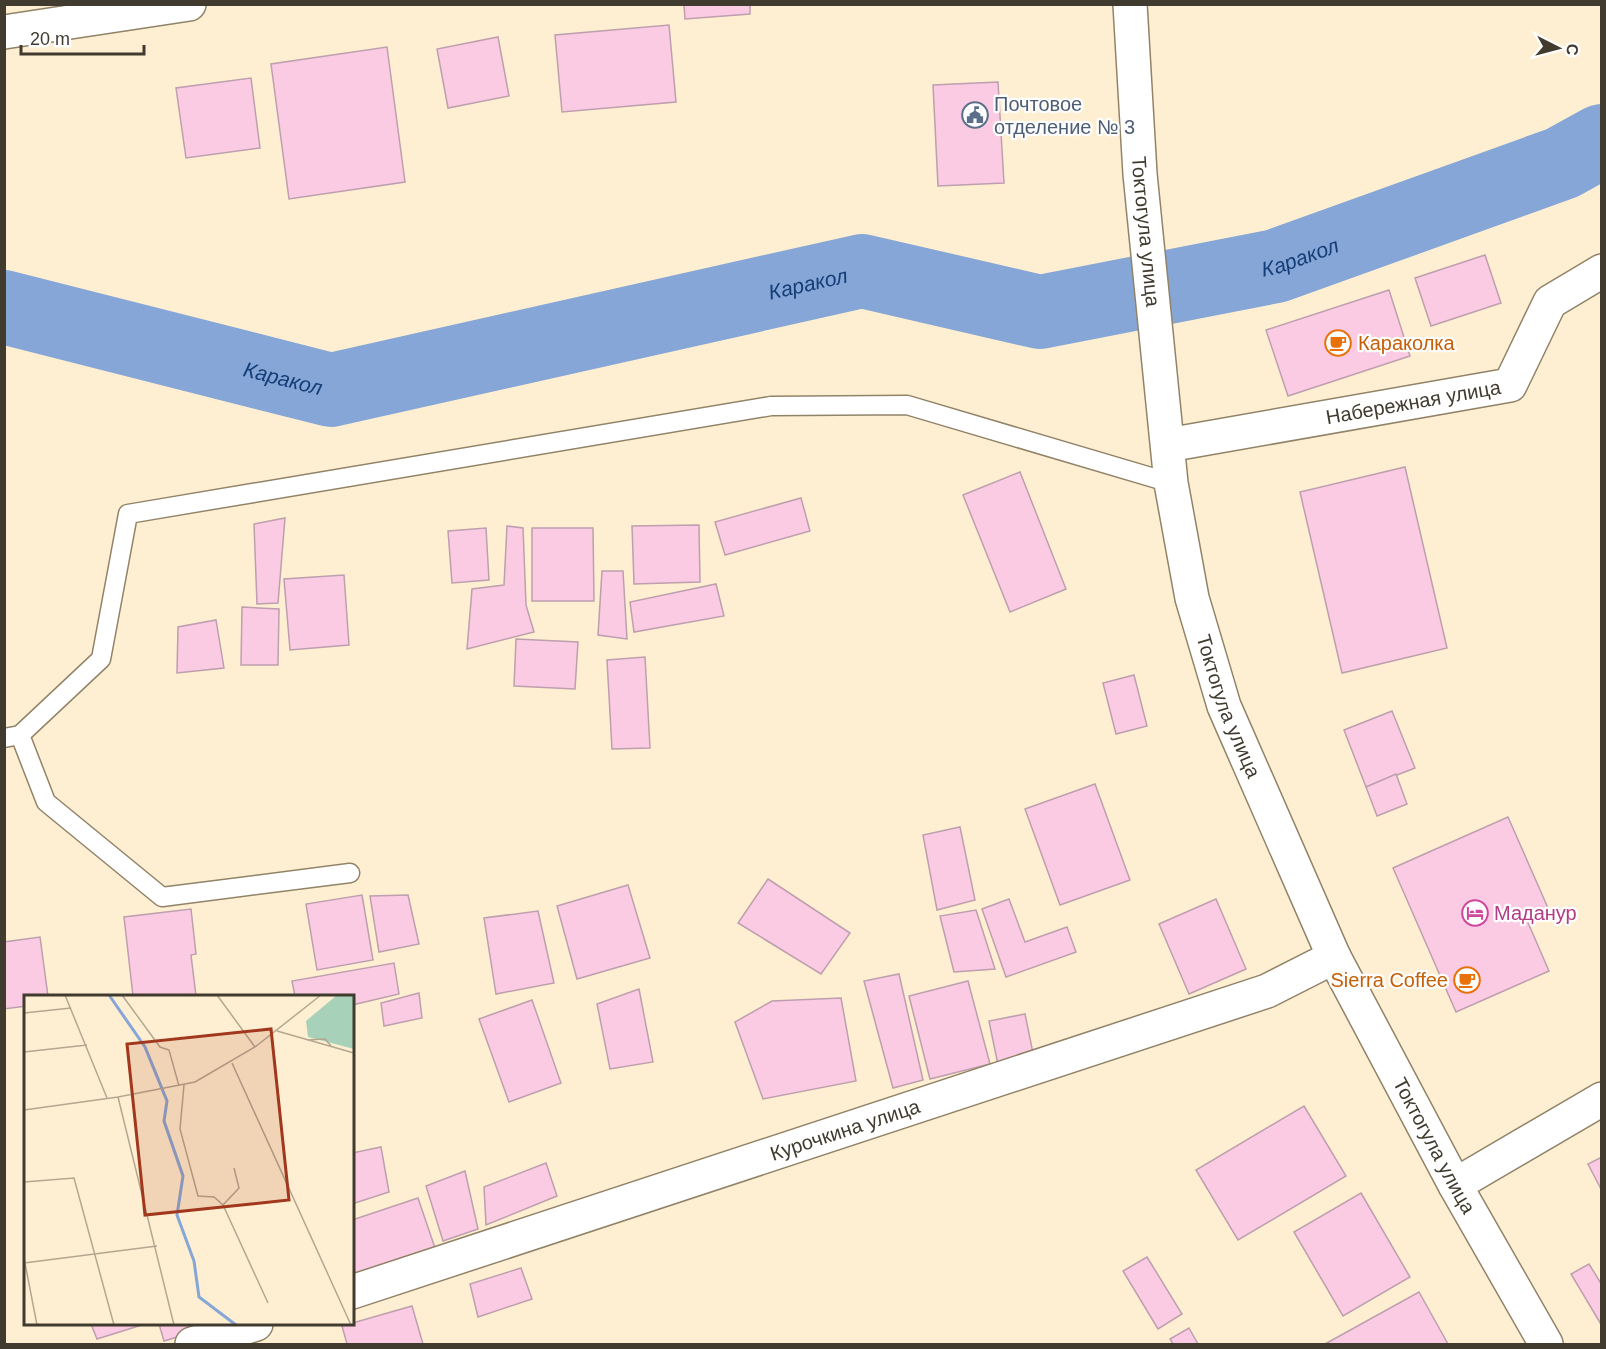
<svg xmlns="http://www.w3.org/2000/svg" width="1606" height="1349" font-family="Arial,sans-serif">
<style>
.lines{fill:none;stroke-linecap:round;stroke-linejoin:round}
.river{stroke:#85a6d6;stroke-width:74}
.building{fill:#fbcbe3;stroke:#bd9fae;stroke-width:1.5}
.lane-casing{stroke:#918368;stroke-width:21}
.street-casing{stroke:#918368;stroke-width:36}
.highway-casing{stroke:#918368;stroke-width:36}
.lane{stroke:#fff;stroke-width:18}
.street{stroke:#fff;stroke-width:33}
.highway{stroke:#fff;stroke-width:33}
.labels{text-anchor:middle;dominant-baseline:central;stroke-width:4.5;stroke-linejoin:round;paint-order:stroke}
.service-label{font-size:20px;fill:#4e5e75;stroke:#fefefe;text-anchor:start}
.street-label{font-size:20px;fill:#413b2f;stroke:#fefefe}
.food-label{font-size:20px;fill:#c56008;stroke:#fefefe;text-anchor:start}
.hotel-label{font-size:20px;fill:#b23c85;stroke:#fefefe;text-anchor:start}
.water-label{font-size:21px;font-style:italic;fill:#153e78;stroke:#fefefe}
.inset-river{fill:none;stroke:#85a6d6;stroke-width:3}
.inset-road{fill:none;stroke:#b3a791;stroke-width:1.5}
.view{fill:#a1381e;fill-opacity:0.15;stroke:#a1381e;stroke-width:3}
.inset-edge{fill:none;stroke:#413b2f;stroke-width:3}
</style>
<rect width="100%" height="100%" fill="#ffefd2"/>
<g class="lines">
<!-- river -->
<path class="river" id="s1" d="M4,307L331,390L862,271L1040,312L1276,266L1562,163L1602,141"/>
</g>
<!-- building -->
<g class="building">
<path d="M684,4H750V14L685,19Z"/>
<path d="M669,25L676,102L562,112L555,35Z"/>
<path d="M498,37L509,96L448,108L437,49Z"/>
<path d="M387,47L405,182L289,199L271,64Z"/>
<path d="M251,78L260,148L186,158L176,88Z"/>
<path d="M998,82L1004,183L938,186L933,85Z"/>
<path d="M1485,255L1501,303L1431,326L1415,278Z"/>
<path d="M1389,290L1410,356L1288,396L1266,330Z"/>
<path d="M1405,467L1447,648L1342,673L1300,492Z"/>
<path d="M1020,472L1066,589L1010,612L963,495Z"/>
<path d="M801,498L810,531L725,555L715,522Z"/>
<path d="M285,518L278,603L257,604L254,524Z"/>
<path d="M699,525L700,582L634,584L632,526Z"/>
<path d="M507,526L523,528L526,605L534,632L467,649L472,589L504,585Z"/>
<path d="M486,528L489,580L452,583L448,531Z"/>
<path d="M532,528H593L594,601H532Z"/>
<path d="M602,571H623L627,639L598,635Z"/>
<path d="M344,575L349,645L290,650L284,579Z"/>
<path d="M716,584L724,616L634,632L630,602Z"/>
<path d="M242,607L279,609L278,665H241Z"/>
<path d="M216,620L224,668L177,673L178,627Z"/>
<path d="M516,639L578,642L575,689L514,686Z"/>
<path d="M645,657L650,748L612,749L607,660Z"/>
<path d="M1134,675L1147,726L1116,734L1103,683Z"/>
<path d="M1392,711L1415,768L1366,787L1344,730Z"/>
<path d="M1396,774L1407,804L1377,816L1366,787Z"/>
<path d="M1095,784L1130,880L1060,905L1025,809Z"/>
<path d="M1508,817L1548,908L1526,918L1549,971L1456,1012L1393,868Z"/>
<path d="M960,827L975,900L937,910L923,835Z"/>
<path d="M768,879L850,933L821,974L738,923Z"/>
<path d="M628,885L650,958L577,979L557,906Z"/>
<path d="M362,895L373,960L317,970L306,904Z"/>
<path d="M408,895L419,944L379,952L370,896Z"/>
<path d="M1009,899L1025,942L1067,927L1076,952L1006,977L982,909Z"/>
<path d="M1216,899L1246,969L1189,994L1159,924Z"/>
<path d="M191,909L196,954L191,955L196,996H133L124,917Z"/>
<path d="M976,910L995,969L954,972L940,916Z"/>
<path d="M538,911L554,983L496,994L484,918Z"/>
<path d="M40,937L48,996H26V1006L4,1009V942Z"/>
<path d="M394,963L399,994L352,1005V996H295L292,981Z"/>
<path d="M899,974L923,1080L893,1088L864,981Z"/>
<path d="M968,981L990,1064L930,1079L909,996Z"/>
<path d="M639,989L653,1062L610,1069L597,1004Z"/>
<path d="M419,993L422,1018L384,1026L381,1003Z"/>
<path d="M841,998L856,1081L763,1099L735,1022L772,1001Z"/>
<path d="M532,1000L561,1083L509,1102L479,1019Z"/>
<path d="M1025,1014L1034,1058L998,1065L989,1021Z"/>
<path d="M1304,1106L1346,1176L1238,1240L1196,1170Z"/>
<path d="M381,1147L389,1192L352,1204V1153Z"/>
<path d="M1602,1157V1191L1588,1164Z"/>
<path d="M546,1163L557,1196L486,1225L484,1187Z"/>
<path d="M465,1171L478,1229L443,1241L426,1186Z"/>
<path d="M1361,1193L1410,1277L1343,1316L1294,1232Z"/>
<path d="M418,1198L435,1248L352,1274V1220Z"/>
<path d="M1147,1257L1182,1314L1158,1329L1123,1271Z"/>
<path d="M1589,1264L1602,1285V1326L1571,1274Z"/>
<path d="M521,1268L532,1299L478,1317L470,1284Z"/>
<path d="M1419,1292L1448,1344H1325Z"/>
<path d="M412,1306L423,1344H347L342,1326Z"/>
<path d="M91,1324H145L97,1339Z"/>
<path d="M159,1324H194L197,1331L164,1341Z"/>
<path d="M1189,1328L1198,1344H1173L1170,1339Z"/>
</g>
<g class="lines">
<!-- lane casing -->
<g class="lane-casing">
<g id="lane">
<path d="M20,735L46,802L162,897L350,873"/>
<path d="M4,738L20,735L101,659L128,514L771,406L907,405L1171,483"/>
</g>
</g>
<!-- street casing -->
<g class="street-casing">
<g id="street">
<path d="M4,32L189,4"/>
<path id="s2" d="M1168,445L1510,385L1550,302L1602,271"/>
<path d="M1455,1185L1602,1099"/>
<path id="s3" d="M352,1292L1267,991L1334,957"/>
<path d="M192,1344L256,1324"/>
</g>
</g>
<!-- highway casing -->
<g class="highway-casing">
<g id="highway">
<path id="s4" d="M1130,4L1140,174L1171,483L1192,598L1224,706L1334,957L1455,1185L1546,1344"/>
</g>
</g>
<!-- lane -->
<use href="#lane" class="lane"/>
<!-- street -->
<use href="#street" class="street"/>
<!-- highway -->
<use href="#highway" class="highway"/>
</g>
<!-- icons -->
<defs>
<g id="civic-ring" transform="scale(1.35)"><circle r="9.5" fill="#fefefe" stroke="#5c6f8a" stroke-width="1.5"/><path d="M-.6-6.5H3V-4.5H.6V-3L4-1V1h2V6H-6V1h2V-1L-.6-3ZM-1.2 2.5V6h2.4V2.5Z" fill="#5c6f8a"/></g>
<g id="cafe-ring" transform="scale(1.35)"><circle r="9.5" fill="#fefefe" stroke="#e8710a" stroke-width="1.5"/><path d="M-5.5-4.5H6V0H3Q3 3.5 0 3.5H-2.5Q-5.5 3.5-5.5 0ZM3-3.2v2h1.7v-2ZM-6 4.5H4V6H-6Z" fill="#e8710a"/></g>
<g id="hotel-ring" transform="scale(1.35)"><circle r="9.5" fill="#fefefe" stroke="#d1479c" stroke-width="1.5"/><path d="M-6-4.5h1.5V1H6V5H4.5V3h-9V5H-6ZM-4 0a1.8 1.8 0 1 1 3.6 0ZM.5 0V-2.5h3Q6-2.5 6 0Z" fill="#d1479c"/></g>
</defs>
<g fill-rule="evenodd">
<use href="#civic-ring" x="975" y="115"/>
<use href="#cafe-ring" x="1338" y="343"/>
<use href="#hotel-ring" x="1475" y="913"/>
<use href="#cafe-ring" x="1467" y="980"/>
</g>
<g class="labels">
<!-- service labels -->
<g class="service-label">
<text x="994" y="104">Почтовое<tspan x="994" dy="23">отделение № 3</tspan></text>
</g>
<!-- street labels -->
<g class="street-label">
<text stroke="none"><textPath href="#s4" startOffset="228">Токтогула улица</textPath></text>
<text stroke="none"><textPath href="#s2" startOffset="249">Набережная улица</textPath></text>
<text stroke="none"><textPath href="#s4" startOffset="712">Токтогула улица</textPath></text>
<text stroke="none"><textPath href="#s3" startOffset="519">Курочкина улица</textPath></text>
<text stroke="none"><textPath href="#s4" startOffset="1198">Токтогула улица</textPath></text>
</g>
<!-- food labels -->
<g class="food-label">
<text x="1358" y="343">Караколка</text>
<text x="1448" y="980" text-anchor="end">Sierra Coffee</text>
</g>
<!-- hotel labels -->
<g class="hotel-label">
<text x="1494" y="913">Маданур</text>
</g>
<!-- water labels -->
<g class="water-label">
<text stroke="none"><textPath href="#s1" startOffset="1330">Каракол</textPath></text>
<text stroke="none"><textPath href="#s1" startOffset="826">Каракол</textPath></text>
<text stroke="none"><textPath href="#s1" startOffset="288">Каракол</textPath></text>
</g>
</g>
<!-- overview -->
<g transform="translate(24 995)">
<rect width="330" height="330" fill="#ffefd2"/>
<path d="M313,0H330V54L284,42L282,26Z" fill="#a8d1b9"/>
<path class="inset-river" d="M85,0L121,52L143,106L140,126L159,181L153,220L170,266L175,302L212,330"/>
<path class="inset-road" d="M41,0L83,103M98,0L136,52L145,55L155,91M193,0L231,52M0,18L47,13M253,36L330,58M283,45L301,44L307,51M0,57L63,50M208,68L327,330M160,90L156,134L174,201L190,202L199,210L244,308M94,102L150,330M0,115L94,102L171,87L231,52L297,0M0,187L50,183L90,330M199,210L215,193L210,173M0,263L13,330M0,268L133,251"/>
<path class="view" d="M247,34L265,205L121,220L103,49Z"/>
<rect width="330" height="330" class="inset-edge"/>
</g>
<!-- border -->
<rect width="1606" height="1349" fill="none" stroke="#413b2f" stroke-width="12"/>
<!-- north arrow -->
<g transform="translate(1558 48) rotate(96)" stroke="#fefefe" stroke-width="4.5" paint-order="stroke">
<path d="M0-4.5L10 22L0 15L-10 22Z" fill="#413b2f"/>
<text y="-9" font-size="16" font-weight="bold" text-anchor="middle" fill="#413b2f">С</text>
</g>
<!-- scale -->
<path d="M21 45v9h123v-9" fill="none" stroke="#413b2f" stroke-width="3"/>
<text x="30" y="45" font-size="18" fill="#413b2f" stroke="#fefefe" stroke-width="4.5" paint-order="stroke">20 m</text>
</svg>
